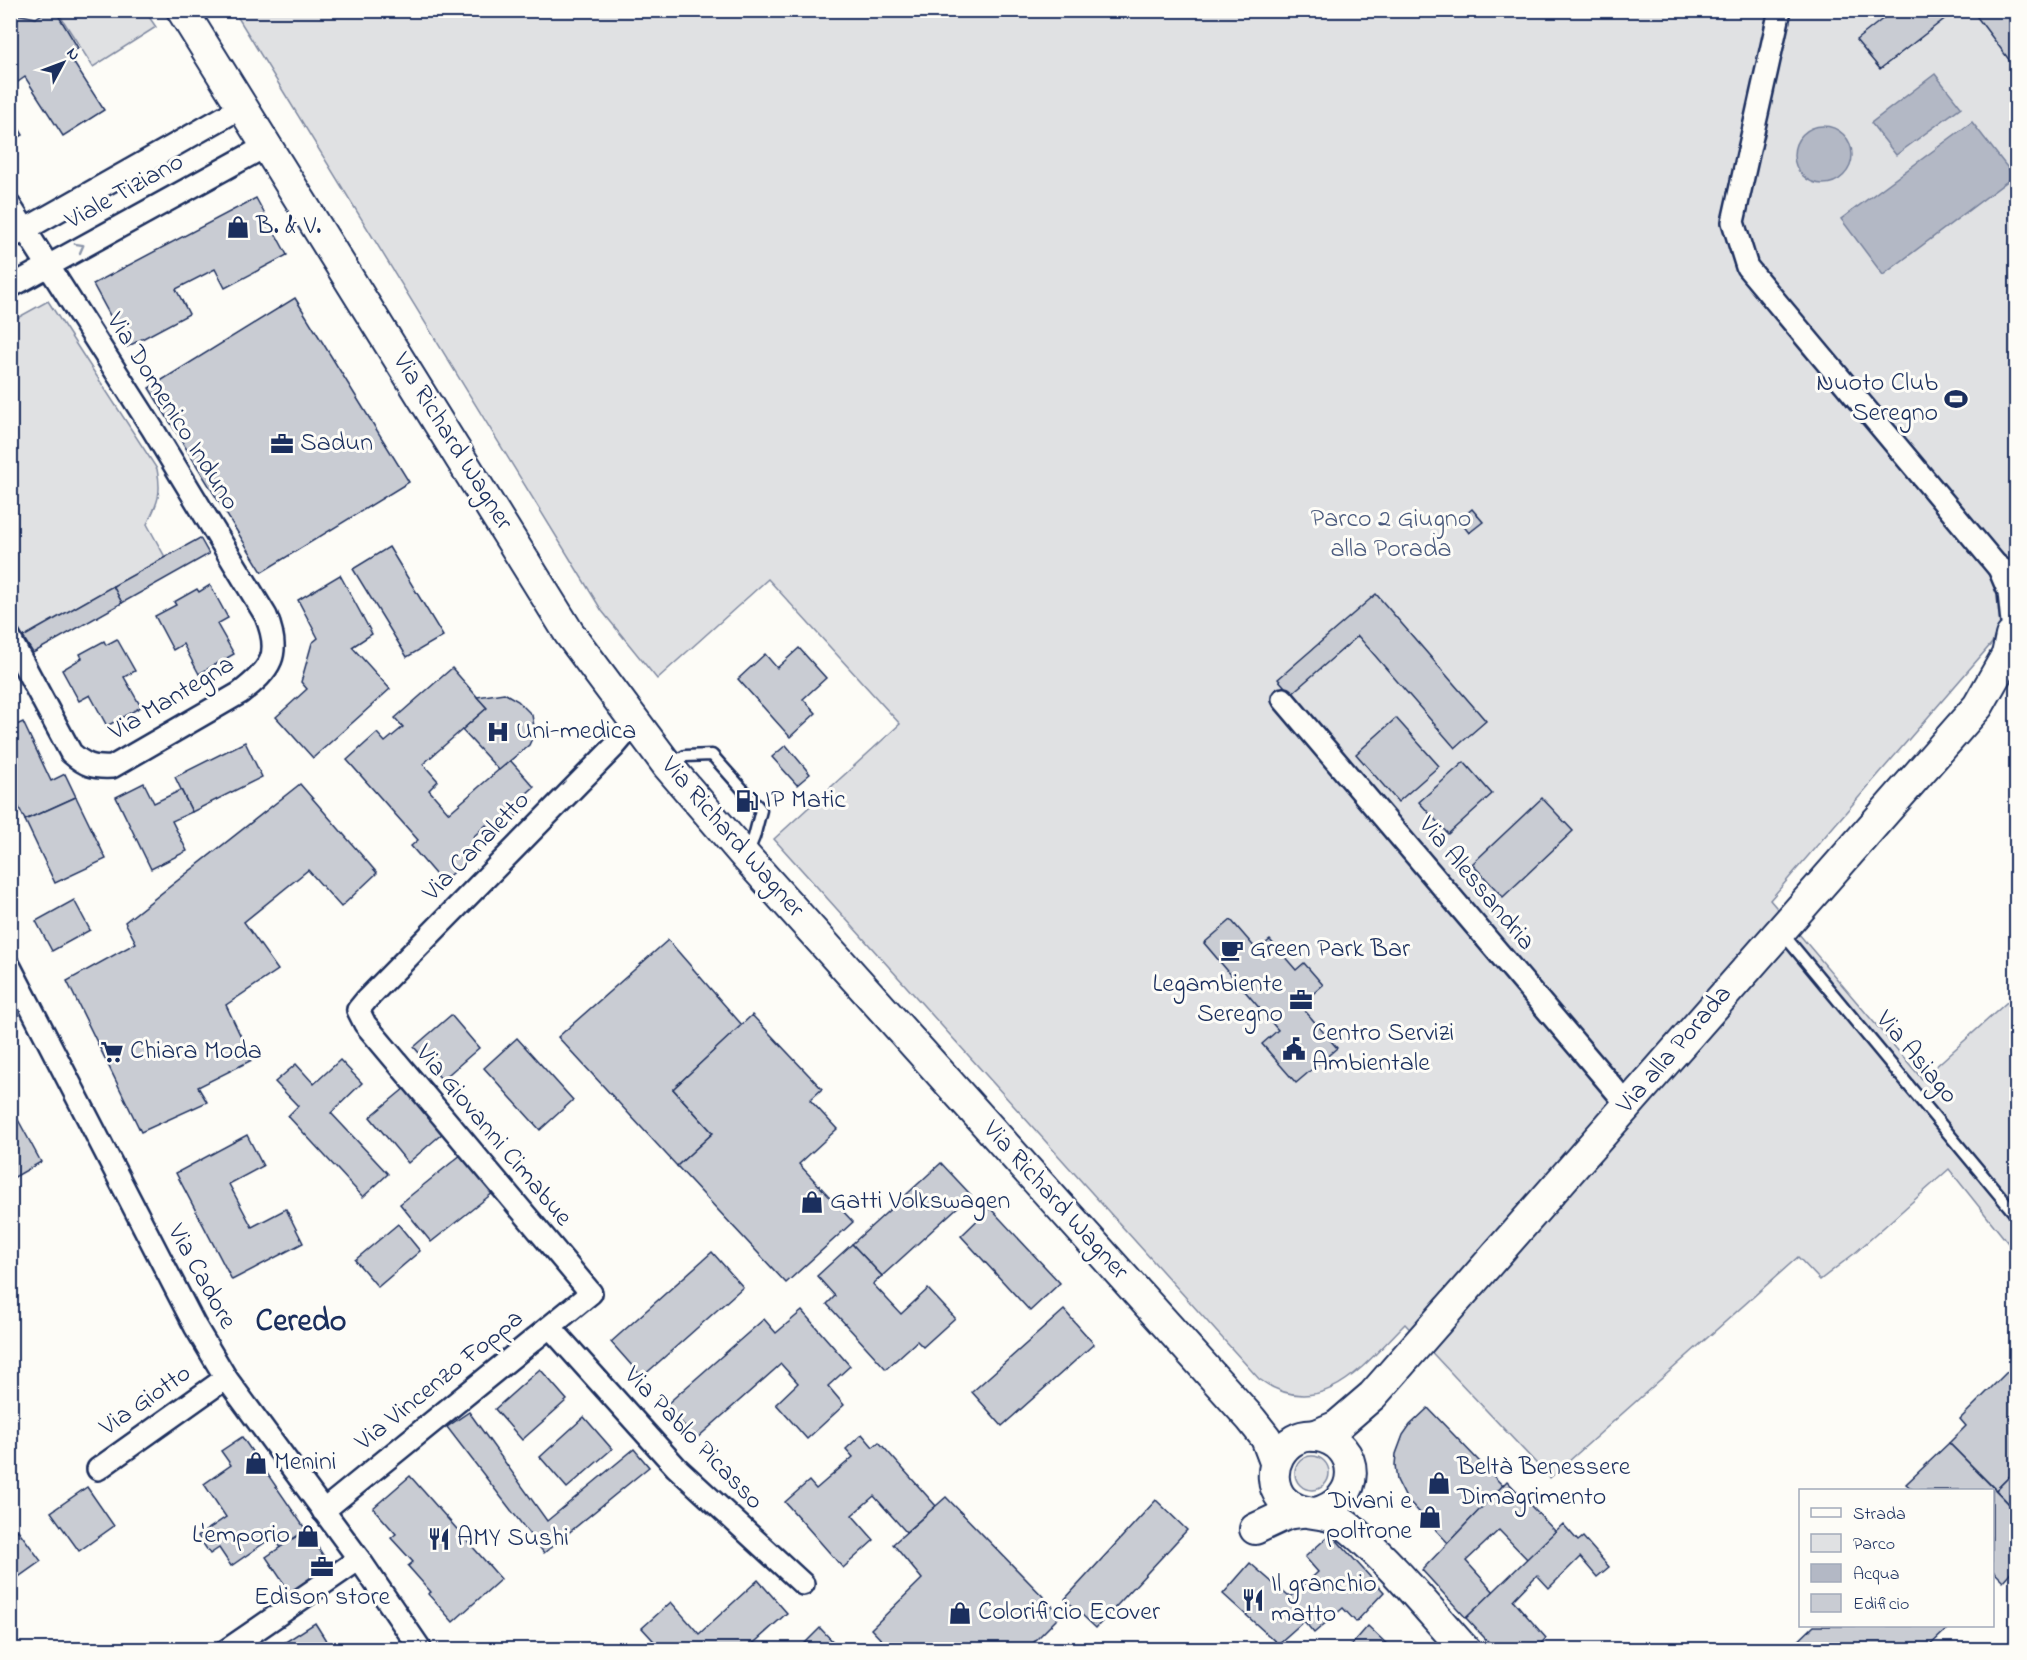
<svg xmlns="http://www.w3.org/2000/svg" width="2027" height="1660" font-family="'Indie Flower',sans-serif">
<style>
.green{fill:#e0e1e3;stroke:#7e88a0;stroke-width:1.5}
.water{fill:#b3b8c5;stroke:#76819c;stroke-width:1.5}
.building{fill:#c9ccd3;stroke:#1b2f5e;stroke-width:1.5}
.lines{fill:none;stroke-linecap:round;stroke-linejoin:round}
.lane-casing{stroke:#1b2f5e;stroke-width:15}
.street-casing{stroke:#1b2f5e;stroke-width:26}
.secondary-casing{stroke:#1b2f5e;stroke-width:34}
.lane{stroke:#fdfcf7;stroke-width:10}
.street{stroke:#fdfcf7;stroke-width:21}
.secondary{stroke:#fdfcf7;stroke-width:30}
.oneway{stroke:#8c96aa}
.labels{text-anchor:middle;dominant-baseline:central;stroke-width:6;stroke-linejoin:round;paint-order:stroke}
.street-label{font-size:26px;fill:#1b2f5e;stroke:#fdfcf7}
.poi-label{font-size:26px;fill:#1b2f5e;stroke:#fdfcf7;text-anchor:start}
.park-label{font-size:26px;fill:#4c5c7f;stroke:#fdfcf7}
.district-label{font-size:32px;font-weight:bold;fill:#1b2f5e;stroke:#fdfcf7}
</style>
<rect width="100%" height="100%" fill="#fdfcf7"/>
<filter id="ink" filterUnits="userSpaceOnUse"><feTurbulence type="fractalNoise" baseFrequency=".0167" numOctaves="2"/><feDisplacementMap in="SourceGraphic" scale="12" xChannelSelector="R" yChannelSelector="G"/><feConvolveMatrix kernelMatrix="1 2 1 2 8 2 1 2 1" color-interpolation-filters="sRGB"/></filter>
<g filter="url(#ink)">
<!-- green -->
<g class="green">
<path d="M57,11H145L156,27L93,67Z"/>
<path d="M234,11H2016V607L1995,635L1992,643L1770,900L1922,1079L2016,994V1253L1949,1169L1855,1253L1820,1280L1798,1257L1550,1478L1405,1324C1364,1365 1321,1424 1259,1379L774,839L900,724L768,579L657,679L602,611Z"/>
<path d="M48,301L157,469C162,493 158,503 147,524L165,557L23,637L10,612V322Z"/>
<circle cx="1312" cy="1473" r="17"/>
</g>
<!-- water -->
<g class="water">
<path d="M1935,74L1961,107L1896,155L1871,123Z"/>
<path d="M1972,122L2014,176L1883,275L1841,219Z"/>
<circle cx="1823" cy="155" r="29"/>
</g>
<!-- building -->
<g class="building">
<path d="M48,10H55L78,48L68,54L104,110L63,136L25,77L15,84L10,79L11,13L36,18Z"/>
<path d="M1894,10H1956L1880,69L1856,40Z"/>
<path d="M1977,10H2016V69L1974,13Z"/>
<path d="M10,114L23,135L10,142Z"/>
<path d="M256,198L287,255L225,288L215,269L176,289L189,314L127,347L93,284Z"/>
<path d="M295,298L409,482L262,572L149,388Z"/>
<path d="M1472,509L1483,522L1469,533L1459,520Z"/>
<path d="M200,538L209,554L122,603L113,586Z"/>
<path d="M389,547L443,636L407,657L353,569Z"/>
<path d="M340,575L372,634L352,647L390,689L313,758L276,717L307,689L301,682L312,643L318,638L298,600Z"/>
<path d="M210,585L228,618L217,624L234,654L199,674L183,644L173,650L155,616L176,605L174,602L197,589L199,592Z"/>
<path d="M113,586L122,603L33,653L23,637Z"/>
<path d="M1376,594L1486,721L1455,748L1358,636L1291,694L1278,679Z"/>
<path d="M117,639L135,671L124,677L141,707L107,726L90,695L79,701L62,670L82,658L80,654L104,641L106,645Z"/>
<path d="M799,648L826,678L803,699L816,713L790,737L738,679L765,654L777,668Z"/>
<path d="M452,668L487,708L423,764L438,781L429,790L449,813L510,760L534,787L526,794L533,801L494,835L486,825L473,837L478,844L466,854L469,858L442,882L411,846L418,840L347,760L377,733L385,742L403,727L395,718Z"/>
<path d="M504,693L518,701L532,715L535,732L529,745L499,770L462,730L487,708L477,697Z"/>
<path d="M1396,718L1439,766L1398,802L1356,754Z"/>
<path d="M23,722L51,781L65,774L76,797L25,820L10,789V728Z"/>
<path d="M245,742L262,777L192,812L175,777Z"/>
<path d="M786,745L810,774L797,785L772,757Z"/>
<path d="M1464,762L1492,794L1448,834L1419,802Z"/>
<path d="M144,783L154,803L181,790L192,812L172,821L187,851L151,869L116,797Z"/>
<path d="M300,784L377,873L341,907L308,870L244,922L278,970L226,1005L252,1060L198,1087L207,1102L141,1132L67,981L136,943L125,922Z"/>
<path d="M76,797L106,859L55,883L25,820Z"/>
<path d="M1542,798L1573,831L1503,897L1472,864Z"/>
<path d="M74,900L90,930L52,951L36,921Z"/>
<path d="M1231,920L1257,950L1270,940L1296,970L1304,963L1323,985L1300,1005L1337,1048L1296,1083L1262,1044L1278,1030L1204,943Z"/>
<path d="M668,940L742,1025L673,1089L713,1133L677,1166L558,1037Z"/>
<path d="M451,1015L479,1048L442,1080L414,1047Z"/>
<path d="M752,1015L822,1089L810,1100L837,1129L799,1164L853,1222L786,1283L677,1166L713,1133L673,1089Z"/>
<path d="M517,1038L573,1100L540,1130L484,1068Z"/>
<path d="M340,1060L362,1083L331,1113L388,1174L363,1197L288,1116L298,1106L275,1082L296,1064L314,1084Z"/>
<path d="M405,1088L443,1133L408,1163L370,1117Z"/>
<path d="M10,1105L41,1162L13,1178L10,1173Z"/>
<path d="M247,1135L263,1166L229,1184L252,1227L286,1209L303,1243L232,1280L176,1173Z"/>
<path d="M467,1150L498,1189L431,1242L400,1204Z"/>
<path d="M941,1163L971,1195L882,1276L852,1244Z"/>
<path d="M990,1208L1060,1283L1030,1311L961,1236Z"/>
<path d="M398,1224L420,1251L378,1287L355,1260Z"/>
<path d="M852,1244L882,1276L873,1284L901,1314L928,1289L955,1318L923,1347L917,1341L886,1369L827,1304L835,1296L817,1276Z"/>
<path d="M712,1252L743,1287L642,1377L611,1342Z"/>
<path d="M1064,1310L1094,1344L1002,1426L972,1392Z"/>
<path d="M802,1311L850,1366L828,1386L844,1405L807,1439L776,1404L798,1383L781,1364L696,1439L666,1405L764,1319L776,1333Z"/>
<path d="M2016,1363V1470L1996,1490L1949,1443L1966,1426L1960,1419Z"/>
<path d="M540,1369L567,1400L522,1440L495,1409Z"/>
<path d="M1428,1408L1503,1486L1448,1543L1406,1498L1397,1480L1395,1465L1396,1454L1403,1435L1410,1425Z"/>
<path d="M469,1412L547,1521L634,1449L649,1467L544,1553L447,1427Z"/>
<path d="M584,1417L612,1449L567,1488L540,1457Z"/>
<path d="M862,1434L873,1447L879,1442L936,1506L906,1532L874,1496L852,1515L874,1540L843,1568L785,1502L809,1481L816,1489L853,1457L846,1449Z"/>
<path d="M242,1437L306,1530L280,1548L273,1537L231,1566L219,1548L210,1554L198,1536L226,1517L204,1484L231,1465L221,1451Z"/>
<path d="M1949,1443L2016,1511V1566L2003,1581L1992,1570V1490H1913L1906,1484Z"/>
<path d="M2016,1470V1511L1996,1490Z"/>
<path d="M410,1476L501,1579L453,1622L428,1594L431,1592L408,1566L413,1562L391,1538L396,1534L373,1508Z"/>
<path d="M1507,1481L1556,1532L1528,1560L1499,1530L1466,1561L1494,1592L1466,1618L1422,1570Z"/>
<path d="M87,1487L114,1526L79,1551L51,1512Z"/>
<path d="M946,1497L1061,1615L1026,1650H891L871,1629L922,1579L893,1544Z"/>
<path d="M1156,1500L1187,1530L1096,1628L1065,1599Z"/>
<path d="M1563,1524L1578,1541L1583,1537L1609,1567L1597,1577L1580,1557L1549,1588L1537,1575L1513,1600L1546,1638L1535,1650H1496L1466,1618Z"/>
<path d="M18,1530L41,1561L10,1583V1536Z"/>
<path d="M306,1530L325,1558L322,1573L291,1594L266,1557Z"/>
<path d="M1331,1534L1384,1592L1356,1622L1343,1608L1314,1633L1304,1621L1278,1644L1223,1594L1250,1563L1288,1596H1292L1318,1572L1305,1557Z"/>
<path d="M758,1580L787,1613L746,1650H662L642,1628L671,1602L699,1634Z"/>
<path d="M315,1623L332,1650H273Z"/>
<path d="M1368,1626L1393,1650H1347Z"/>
<path d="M1814,1626H1941L1946,1630L1925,1650H1789Z"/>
<path d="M820,1628L841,1650H798Z"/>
</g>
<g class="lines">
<!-- lane casing -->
<g class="lane-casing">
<g id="lane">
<path d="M670,764L685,756L712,755L761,810L754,837L747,854"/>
<path d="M1783,934L2016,1215"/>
</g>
</g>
<!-- street casing -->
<g class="street-casing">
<g id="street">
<path d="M1780,10L1733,222L1747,267L1997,566L2016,578"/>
<path d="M10,206L152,428L266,616C282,655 271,669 240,693L112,767C92,768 85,765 71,753L10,639"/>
<path d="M10,238L242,107"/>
<path d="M10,287L266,146"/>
<path d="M1998,566L2009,592L2012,623"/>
<path d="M1283,699L1627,1104"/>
<path d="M10,967L195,1326L226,1378L359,1559L421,1650"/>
<path d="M550,1327L676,1467L803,1584"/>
<path d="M98,1469L226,1378"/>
<path d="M323,1511L591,1293L365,1024L358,1010L367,999L613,748L635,722"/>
<path d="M227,1650L359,1559"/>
</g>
</g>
<!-- secondary casing -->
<g class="secondary-casing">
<g id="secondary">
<path d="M182,10L569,633L668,766L746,857L1251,1419L1266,1438L1275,1462"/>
<path d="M1314,1436L1337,1426L1373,1395L1978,706L2007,655L2011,636"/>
<path d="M1315,1513C1363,1502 1362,1443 1317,1436C1283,1431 1261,1473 1282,1499C1296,1515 1315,1511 1332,1517C1339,1520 1346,1525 1352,1530C1393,1565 1428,1609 1465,1650"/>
<path d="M1255,1529L1287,1514L1302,1512"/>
</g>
</g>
<!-- lane -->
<use href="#lane" class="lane"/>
<!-- street -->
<use href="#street" class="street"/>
<!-- secondary -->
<use href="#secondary" class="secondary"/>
</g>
<!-- one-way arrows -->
<defs><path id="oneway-chevron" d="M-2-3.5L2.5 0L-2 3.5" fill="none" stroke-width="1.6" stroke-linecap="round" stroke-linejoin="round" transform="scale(1.5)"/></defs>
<use class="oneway" href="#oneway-chevron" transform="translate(80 247) rotate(-29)"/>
</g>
<!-- icons -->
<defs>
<g id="shop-bare" transform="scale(1.8)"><path d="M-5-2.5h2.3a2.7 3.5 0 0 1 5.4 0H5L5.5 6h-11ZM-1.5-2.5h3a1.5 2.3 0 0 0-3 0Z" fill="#1b2f5e" stroke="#fdfcf7" stroke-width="2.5" paint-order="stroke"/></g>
<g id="stadium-bare" transform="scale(1.8)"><path d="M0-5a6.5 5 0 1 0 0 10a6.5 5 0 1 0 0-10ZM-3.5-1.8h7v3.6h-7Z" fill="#1b2f5e" stroke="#fdfcf7" stroke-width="2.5" paint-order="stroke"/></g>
<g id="office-bare" transform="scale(1.8)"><path d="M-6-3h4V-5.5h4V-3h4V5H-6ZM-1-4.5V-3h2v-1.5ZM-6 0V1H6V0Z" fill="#1b2f5e" stroke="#fdfcf7" stroke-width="2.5" paint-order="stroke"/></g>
<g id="hospital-bare" transform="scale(1.8)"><path d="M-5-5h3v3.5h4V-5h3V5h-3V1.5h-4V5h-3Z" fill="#1b2f5e" stroke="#fdfcf7" stroke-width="2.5" paint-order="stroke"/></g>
<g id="fuel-bare" transform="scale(1.8)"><path d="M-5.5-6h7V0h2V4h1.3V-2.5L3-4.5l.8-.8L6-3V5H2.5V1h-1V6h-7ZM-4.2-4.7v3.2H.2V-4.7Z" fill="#1b2f5e" stroke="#fdfcf7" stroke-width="2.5" paint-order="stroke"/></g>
<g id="cafe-bare" transform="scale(1.8)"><path d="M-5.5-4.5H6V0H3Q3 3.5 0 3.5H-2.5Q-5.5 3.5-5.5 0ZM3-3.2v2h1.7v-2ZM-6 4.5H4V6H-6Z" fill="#1b2f5e" stroke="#fdfcf7" stroke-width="2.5" paint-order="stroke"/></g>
<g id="civic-bare" transform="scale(1.8)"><path d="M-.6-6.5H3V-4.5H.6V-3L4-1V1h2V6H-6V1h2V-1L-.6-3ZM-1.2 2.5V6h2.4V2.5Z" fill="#1b2f5e" stroke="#fdfcf7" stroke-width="2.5" paint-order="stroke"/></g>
<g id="supermarket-bare" transform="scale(1.8)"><path d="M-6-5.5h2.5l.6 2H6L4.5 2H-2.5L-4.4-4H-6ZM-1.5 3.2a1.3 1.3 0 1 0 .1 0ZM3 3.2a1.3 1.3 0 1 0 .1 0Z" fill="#1b2f5e" stroke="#fdfcf7" stroke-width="2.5" paint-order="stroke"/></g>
<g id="restaurant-bare" transform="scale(1.8)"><path d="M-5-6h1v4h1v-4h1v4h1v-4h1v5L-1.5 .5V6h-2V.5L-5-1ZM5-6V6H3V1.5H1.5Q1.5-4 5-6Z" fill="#1b2f5e" stroke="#fdfcf7" stroke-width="2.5" paint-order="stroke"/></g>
</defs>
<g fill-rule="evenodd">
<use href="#shop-bare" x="238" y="227"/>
<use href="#stadium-bare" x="1956" y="399"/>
<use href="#office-bare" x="282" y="444"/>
<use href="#hospital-bare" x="498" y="732"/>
<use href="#fuel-bare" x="747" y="801"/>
<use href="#cafe-bare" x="1232" y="950"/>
<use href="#office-bare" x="1301" y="1000"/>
<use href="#civic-bare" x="1294" y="1049"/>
<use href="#supermarket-bare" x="112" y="1052"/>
<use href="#shop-bare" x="812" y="1202"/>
<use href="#shop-bare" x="256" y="1463"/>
<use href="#shop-bare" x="1439" y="1483"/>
<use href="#shop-bare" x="1430" y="1517"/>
<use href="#shop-bare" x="308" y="1536"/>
<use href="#restaurant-bare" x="439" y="1539"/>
<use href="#office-bare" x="322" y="1567"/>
<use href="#restaurant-bare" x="1253" y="1600"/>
<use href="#shop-bare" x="960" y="1613"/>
</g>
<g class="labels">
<!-- street labels -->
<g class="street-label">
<text transform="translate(125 192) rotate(-29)">Viale Tiziano</text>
<text transform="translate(172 412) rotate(58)">Via Domenico Induno</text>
<text transform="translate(452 442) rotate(58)">Via Richard Wagner</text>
<text transform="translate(172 699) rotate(-31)">Via Mantegna</text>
<text transform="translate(732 838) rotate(49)">Via Richard Wagner</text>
<text transform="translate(477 847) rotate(-46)">Via Canaletto</text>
<text transform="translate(1476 884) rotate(50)">Via Alessandria</text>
<text transform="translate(1675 1050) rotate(-49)">Via alla Porada</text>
<text transform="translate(1916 1058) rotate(50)">Via Asiago</text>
<text transform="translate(493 1136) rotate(50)">Via Giovanni Cimabue</text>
<text transform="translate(1055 1201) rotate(48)">Via Richard Wagner</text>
<text transform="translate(201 1277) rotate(61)">Via Cadore</text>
<text transform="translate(440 1381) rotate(-39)">Via Vincenzo Foppa</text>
<text transform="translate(146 1401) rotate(-35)">Via Giotto</text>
<text transform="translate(693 1439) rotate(46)">Via Pablo Picasso</text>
</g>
<!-- poi labels -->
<g class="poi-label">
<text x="256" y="227">B. &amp; V.</text>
<text x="1938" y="384" text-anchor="end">Nuoto Club<tspan x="1938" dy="30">Seregno</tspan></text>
<text x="300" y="444">Sadun</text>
<text x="516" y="732">Uni-medica</text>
<text x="765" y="801">IP Matic</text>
<text x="1250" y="950">Green Park Bar</text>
<text x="1283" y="985" text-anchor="end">Legambiente<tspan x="1283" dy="30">Seregno</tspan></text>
<text x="1312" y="1034">Centro Servizi<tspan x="1312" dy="30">Ambientale</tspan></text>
<text x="130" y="1052">Chiara Moda</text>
<text x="830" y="1202">Gatti Volkswagen</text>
<text x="274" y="1463">Menini</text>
<text x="1457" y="1468">Beltà Benessere<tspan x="1457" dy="30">Dimagrimento</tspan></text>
<text x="1412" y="1502" text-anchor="end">Divani e<tspan x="1412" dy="30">poltrone</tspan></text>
<text x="290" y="1536" text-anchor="end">L'emporio</text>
<text x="457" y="1539">AMY Sushi</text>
<text x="1271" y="1585">Il granchio<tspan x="1271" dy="30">matto</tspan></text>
<text x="322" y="1598" text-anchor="middle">Edison store</text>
<text x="978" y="1613">Colorificio Ecover</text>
</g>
<!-- park labels -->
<g class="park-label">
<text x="1391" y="520">Parco 2 Giugno<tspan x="1391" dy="30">alla Porada</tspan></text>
</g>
<!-- district labels -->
<g class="district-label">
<text x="301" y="1322">Ceredo</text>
</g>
</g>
<!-- margin -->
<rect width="2027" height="1660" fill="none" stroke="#fdfcf7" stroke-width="36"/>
<rect x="18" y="18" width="1991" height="1624" fill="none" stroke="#1b2f5e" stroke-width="2" filter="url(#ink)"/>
<!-- legend -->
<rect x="1799" y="1489" width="195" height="138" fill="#fdfcf7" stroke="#a3aaba" stroke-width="1.5"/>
<rect x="1811" y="1508" width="30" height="9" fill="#fdfcf7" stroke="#a3aaba" stroke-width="1.5"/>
<text x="1853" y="1519" font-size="18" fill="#1b2f5e">Strada</text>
<rect x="1811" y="1534" width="30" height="18" fill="#e0e1e3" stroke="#a3aaba" stroke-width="1.5"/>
<text x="1853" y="1549" font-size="18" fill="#1b2f5e">Parco</text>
<rect x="1811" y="1564" width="30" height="18" fill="#b3b8c5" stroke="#a3aaba" stroke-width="1.5"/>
<text x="1853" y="1579" font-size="18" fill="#1b2f5e">Acqua</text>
<rect x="1811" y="1594" width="30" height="18" fill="#c9ccd3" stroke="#a3aaba" stroke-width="1.5"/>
<text x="1853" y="1609" font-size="18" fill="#1b2f5e">Edificio</text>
<!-- north arrow -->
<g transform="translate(63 63) rotate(49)" stroke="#fdfcf7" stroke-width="4.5" paint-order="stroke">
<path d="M0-4.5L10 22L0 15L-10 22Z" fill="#1b2f5e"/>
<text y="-9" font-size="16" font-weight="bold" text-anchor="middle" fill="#1b2f5e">N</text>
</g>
</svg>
